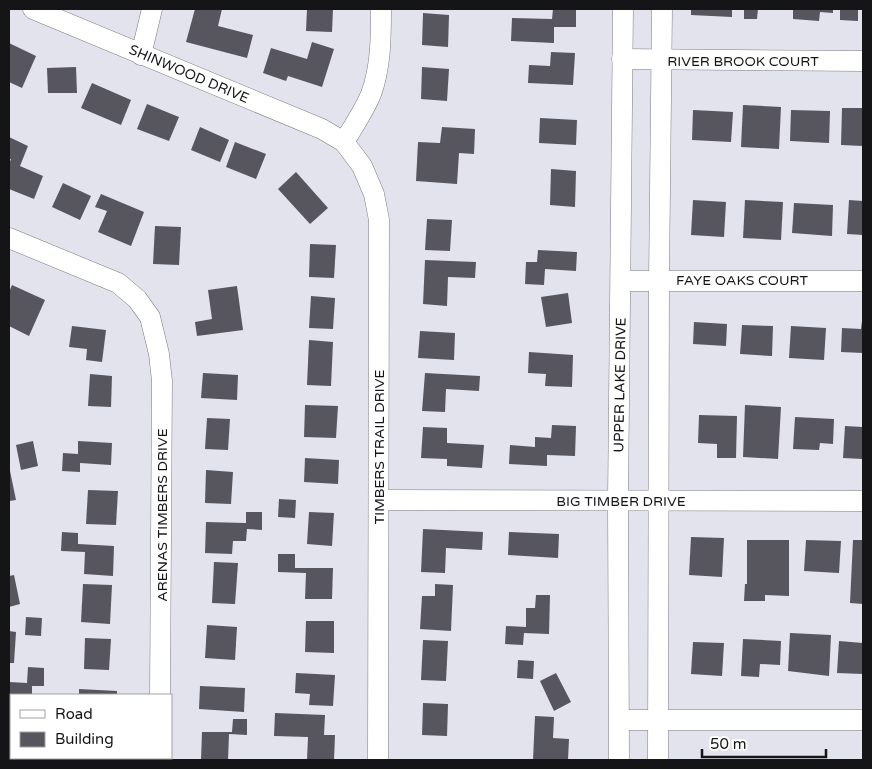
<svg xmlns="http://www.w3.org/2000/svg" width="872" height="769" font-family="'Varela Round',sans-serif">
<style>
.building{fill:#57565f}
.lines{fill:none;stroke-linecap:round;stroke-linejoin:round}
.minor-casing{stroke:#7c7c85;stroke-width:21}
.minor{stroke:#fff;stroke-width:20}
.labels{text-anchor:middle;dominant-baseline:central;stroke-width:5;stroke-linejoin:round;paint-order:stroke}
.street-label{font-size:14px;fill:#151518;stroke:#fff}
</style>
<rect width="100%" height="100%" fill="#e3e3ed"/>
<!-- building -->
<g class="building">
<path d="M195,9H222L218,26L253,35L247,58L186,42Z"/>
<path d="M307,9H333L332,32L306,31Z"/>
<path d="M553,9H576V27H554V43L511,41L512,18L552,19Z"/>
<path d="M691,9H732V17L691,15Z"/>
<path d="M744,9H758L757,19H744Z"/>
<path d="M793,9H833V13L820,12L819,21L793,19Z"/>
<path d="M840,9H858V21L840,20Z"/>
<path d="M423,13L449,15L448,47L422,45Z"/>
<path d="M312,42L334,49L322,87L288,76L286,81L263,73L271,48L307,59Z"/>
<path d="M9,43L36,56L22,88L9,82Z"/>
<path d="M551,52L575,53L573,85L528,83L529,65L550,66Z"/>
<path d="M76,67L77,93H48L47,68Z"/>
<path d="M422,67L449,69L447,101L421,99Z"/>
<path d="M92,83L131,100L121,125L81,108Z"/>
<path d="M147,104L179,117L169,141L137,129Z"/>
<path d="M743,105L781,107L779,149L741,147Z"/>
<path d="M842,108H863V146L841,145Z"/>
<path d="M693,110L733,112L731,142L692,140Z"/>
<path d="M791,110L830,111L829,143L790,141Z"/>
<path d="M540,118L577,120L576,145L539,143Z"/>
<path d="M200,127L229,140L220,162L191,150Z"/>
<path d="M442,127L475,129L474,154L459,153L457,184L416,181L418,142L440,143Z"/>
<path d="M9,137L28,146L20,166L43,176L34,199L9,189V164L11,159H9Z"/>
<path d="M235,142L266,154L256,179L226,167Z"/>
<path d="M551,169L576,171L575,207L550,205Z"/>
<path d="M296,172L328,208L310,224L278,189Z"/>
<path d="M63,183L91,196L80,220L52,207Z"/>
<path d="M101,194L144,212L131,246L98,232L107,211L95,207Z"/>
<path d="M693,200L726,202L724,237L691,235Z"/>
<path d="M745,200L783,202L781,240L743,238Z"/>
<path d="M849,200L863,201V235L847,234Z"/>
<path d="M794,203L833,205L832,236L792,233Z"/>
<path d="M427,219L452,220L450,251L425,250Z"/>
<path d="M155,226L181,227L179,265L153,264Z"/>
<path d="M310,244L336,245L334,278L309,277Z"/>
<path d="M538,250L577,252L576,271L545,269L544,285L525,284L526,262H537Z"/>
<path d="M425,260L476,262L475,278L448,277L447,306L423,304Z"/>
<path d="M12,285L45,300L29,336L9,326V292Z"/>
<path d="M237,286L243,330L197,336L195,322L212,319L208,290Z"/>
<path d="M568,293L572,323L546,327L541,297Z"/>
<path d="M311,296L335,298L333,329L309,328Z"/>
<path d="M862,321H863V353L841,352L842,328L861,329Z"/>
<path d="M694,322L727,324L726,346L693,344Z"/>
<path d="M742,325L773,326L772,356L740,354Z"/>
<path d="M72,326L106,330L102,362L86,360L87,349L69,347Z"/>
<path d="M791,326L826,328L824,360L789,358Z"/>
<path d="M420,331L455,333L454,360L418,358Z"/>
<path d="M309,340L333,342L331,386L307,385Z"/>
<path d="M529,352L573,355L572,387L545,386L546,374L528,373Z"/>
<path d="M203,373L238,375L237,400L201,398Z"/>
<path d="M425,373L480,376L479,391L446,389L445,412L422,411Z"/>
<path d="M90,374L112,376L111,407L88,406Z"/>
<path d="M305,405L338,406L336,438L304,437Z"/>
<path d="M745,405L781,407L778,459L743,457Z"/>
<path d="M699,415L737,416L736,458H717V444L698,443Z"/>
<path d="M795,417L834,419L833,444L820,443L819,450L793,449Z"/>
<path d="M207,418L230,419L228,450L205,449Z"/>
<path d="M552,425L576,426L575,456L547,455V466L509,464L510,445L535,447V437L551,438Z"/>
<path d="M845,426L863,427V459L843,458Z"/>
<path d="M423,427L447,428V443L484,445L482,468L447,466V459L421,458Z"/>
<path d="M33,441L38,466L21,470L16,445Z"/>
<path d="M78,441L112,443L111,465L80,463V472L62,471L63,453L78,454Z"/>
<path d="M305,458L339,460L338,484L304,482Z"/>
<path d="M9,466L16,500L9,501Z"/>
<path d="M206,470L233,472L231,504L205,503Z"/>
<path d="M88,490L118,491L116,525L86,524Z"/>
<path d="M279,499L296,500L295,518L278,517Z"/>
<path d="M246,512H262V530L247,529L246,541H233L232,554L205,553L206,522L246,523Z"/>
<path d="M309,512L334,513L332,546L307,544Z"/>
<path d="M423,529L483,532L482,550L446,548L445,573L421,572Z"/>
<path d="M62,532L78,533V544L114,546L113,576L84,574L85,552L61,551Z"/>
<path d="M509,532L559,534L558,558L508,555Z"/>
<path d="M691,537L724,538L722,577L689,575Z"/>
<path d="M747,540H789V596L765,595V601H744L745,584H747Z"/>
<path d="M806,540L841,541L839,573L804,571Z"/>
<path d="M853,540H863V604L850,603Z"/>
<path d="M278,554H295V568H333L332,599H305L306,573L278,572Z"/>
<path d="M214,562L238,563L235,604L212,603Z"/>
<path d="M14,575L20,604L9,607V576Z"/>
<path d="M83,584L112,585L110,624L81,622Z"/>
<path d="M435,584L453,585L451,631L420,629L422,596H435Z"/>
<path d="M536,595H550L549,634L524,633L523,645L505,644L506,626L526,627V608H535Z"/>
<path d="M26,617L42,618L41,636L25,635Z"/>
<path d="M306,621H334V653L305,652Z"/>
<path d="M207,625L237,627L235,660L205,658Z"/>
<path d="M9,631L16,632L14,663H9Z"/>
<path d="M790,633L831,635L829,676L788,671Z"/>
<path d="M85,638L111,639L109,670L84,669Z"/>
<path d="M743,639L781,641L780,665L760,664L759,677L741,676Z"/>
<path d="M423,640L448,641L446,681L421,680Z"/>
<path d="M839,641L863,643V674L837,673Z"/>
<path d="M693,642L724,643L722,676L691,674Z"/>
<path d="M518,660L534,661L533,679L517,678Z"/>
<path d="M28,667L44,668V686H32V695H11V713H9V682L27,683Z"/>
<path d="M296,673L335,675L333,706L309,705L310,694L295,693Z"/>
<path d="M556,673L571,702L554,711L540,681Z"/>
<path d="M200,686L245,688L244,712L199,709Z"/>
<path d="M79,689L117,691V695H79Z"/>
<path d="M423,703L448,704L447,736L422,735Z"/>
<path d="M275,713L325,715L324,735H335L334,760H307L308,737L274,736Z"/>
<path d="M535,716L554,717L553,738L569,739L568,760H533Z"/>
<path d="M233,719H247V735L229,734L228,760H201L202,732H232Z"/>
<rect x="9" y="730" width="2" height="28"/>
<path d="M86,758H115V760H85Z"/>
</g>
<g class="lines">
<!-- minor casing -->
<g class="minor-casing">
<g id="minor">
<path d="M33,9L322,129L344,142L362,166L374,194L379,220L378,760"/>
<path d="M141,55L152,9"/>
<path d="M622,59L863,61"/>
<path d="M344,142C353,127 364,111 371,94C381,67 381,37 381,9"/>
<path d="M9,238L118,283L137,299L150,317L159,354L162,381L160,695"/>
<path d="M621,281H863"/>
<path d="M379,500L863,501"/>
<path d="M620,720H863"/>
<path d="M160,760V758"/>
<path d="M619,760L618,500L623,9"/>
<path d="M658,760L659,280L662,9"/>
</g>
</g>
<!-- minor -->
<use href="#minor" class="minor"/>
</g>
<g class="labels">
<!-- street labels -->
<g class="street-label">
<text x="743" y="61">RIVER BROOK COURT</text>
<text transform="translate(189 74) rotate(23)">SHINWOOD DRIVE</text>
<text x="742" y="280">FAYE OAKS COURT</text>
<text transform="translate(620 385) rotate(-89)">UPPER LAKE DRIVE</text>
<text transform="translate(379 447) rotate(-90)">TIMBERS TRAIL DRIVE</text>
<text x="621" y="501">BIG TIMBER DRIVE</text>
<text transform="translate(162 515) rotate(-90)">ARENAS TIMBERS DRIVE</text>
</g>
</g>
<!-- border -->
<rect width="872" height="769" fill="none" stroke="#151518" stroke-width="20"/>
<!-- legend -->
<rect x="10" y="694" width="162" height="65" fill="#ffffff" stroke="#a1a1a3"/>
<rect x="20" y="710" width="25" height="8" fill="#ffffff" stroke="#a1a1a3"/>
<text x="55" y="719" font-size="15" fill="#151518">Road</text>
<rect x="20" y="732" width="25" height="15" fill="#57565f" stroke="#a1a1a3"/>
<text x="55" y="744" font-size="15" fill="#151518">Building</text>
<!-- scale -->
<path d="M702 749v8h124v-8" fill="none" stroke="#151518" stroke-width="2.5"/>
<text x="710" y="749" font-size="15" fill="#151518" stroke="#ffffff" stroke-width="4" paint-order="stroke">50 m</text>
</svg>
